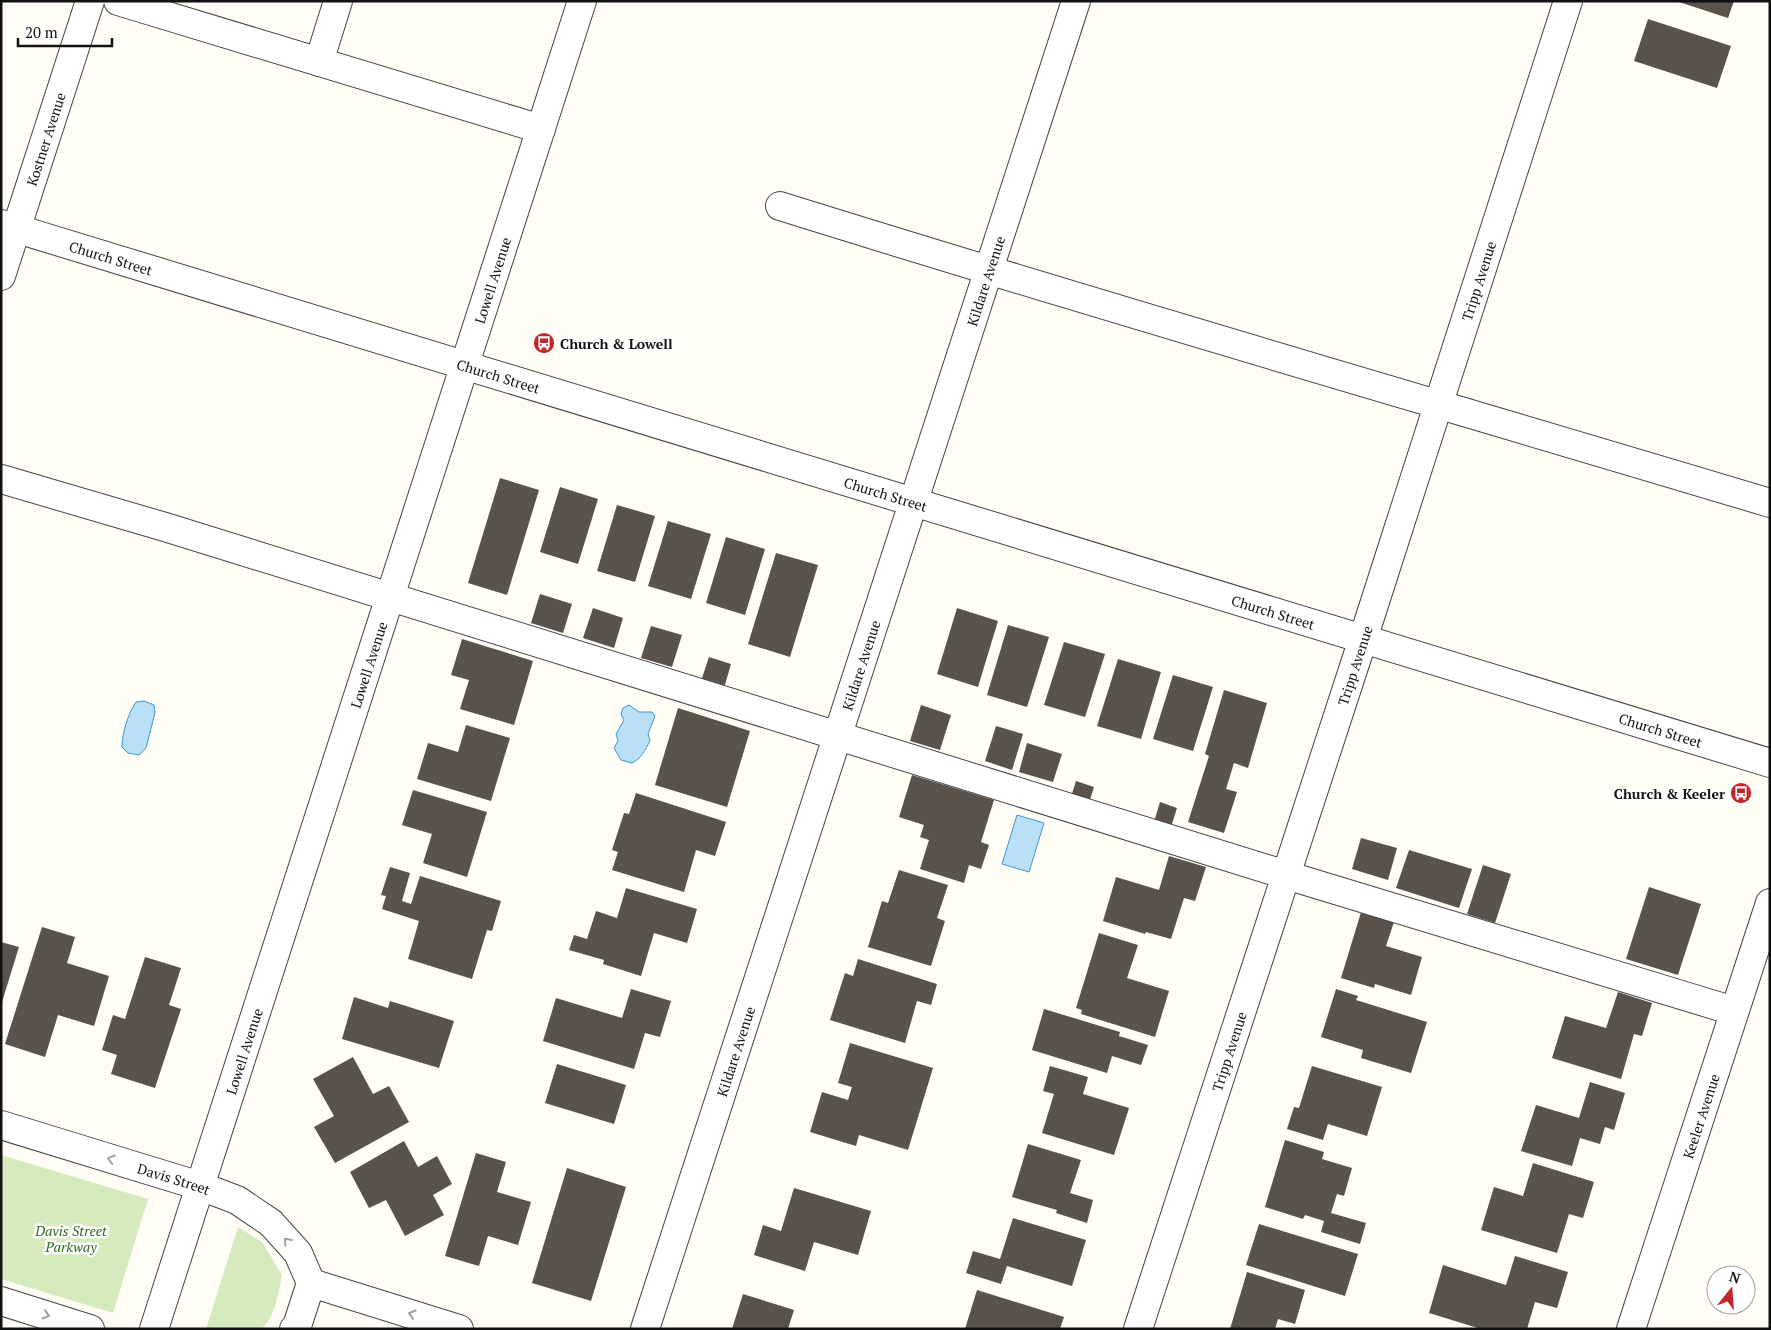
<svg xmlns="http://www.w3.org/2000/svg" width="1771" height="1330" font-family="'PT Serif',serif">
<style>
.green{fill:#d5ebbd}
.water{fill:#b9e0f7;stroke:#3f96cf}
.building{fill:#5a524d}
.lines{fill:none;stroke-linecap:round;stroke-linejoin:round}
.minor-casing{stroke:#444;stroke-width:30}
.minor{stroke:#fff;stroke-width:28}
.oneway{stroke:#a0a0a0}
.labels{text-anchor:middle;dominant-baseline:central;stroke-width:5;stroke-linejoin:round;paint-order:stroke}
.street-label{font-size:14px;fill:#111;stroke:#fff}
.poi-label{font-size:14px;font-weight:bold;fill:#111;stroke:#fff;text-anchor:start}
.park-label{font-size:14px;font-style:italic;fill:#2f6b1f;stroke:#fff}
</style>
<rect width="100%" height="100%" fill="#fffdf5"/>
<!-- green -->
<g class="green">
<path d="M1,1155L148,1199L113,1313L1,1279Z"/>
<path d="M238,1227L262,1242L282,1275C278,1293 276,1317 261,1329H206Z"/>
</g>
<!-- water -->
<g class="water">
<path d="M144,701L154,705L155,713L146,748L139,755L128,753L122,747C122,733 128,714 136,702Z"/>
<path d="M629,705L639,712H652L655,716L648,734L650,741C645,750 641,759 632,763L621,760L614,748L618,741L616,734L624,720L621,714L623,708Z"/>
<path d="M1017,815L1044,823L1029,872L1002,864Z"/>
</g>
<!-- building -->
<g class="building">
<path d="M1676,1H1734L1728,18Z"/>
<path d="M1648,19L1731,46L1717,88L1634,61Z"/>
<path d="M500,478L539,490L507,595L468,583Z"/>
<path d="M560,487L598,499L578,564L540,552Z"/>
<path d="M617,505L655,516L635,582L597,571Z"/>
<path d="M668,521L711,534L691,599L648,586Z"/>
<path d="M726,537L765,549L745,615L706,603Z"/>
<path d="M776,553L818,565L790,657L748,644Z"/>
<path d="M540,594L572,604L563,633L531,623Z"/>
<path d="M593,608L623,618L614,648L583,638Z"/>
<path d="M957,608L998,621L978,687L937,674Z"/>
<path d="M1008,625L1049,637L1027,707L987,695Z"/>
<path d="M651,626L682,635L672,667L641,658Z"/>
<path d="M462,639L533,661L514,725L460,709L469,680L451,675Z"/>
<path d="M1064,642L1105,654L1085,717L1044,705Z"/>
<path d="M709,657L731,664L724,688L701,681Z"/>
<path d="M1118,659L1161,672L1141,739L1097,726Z"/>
<path d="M1173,675L1213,687L1193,751L1153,739Z"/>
<path d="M1224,690L1267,703L1248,768L1234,763L1226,789L1237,792L1224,833L1188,822L1209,756L1205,754Z"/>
<path d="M921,705L951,715L940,750L910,741Z"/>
<path d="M678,708L750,731L727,807L655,785Z"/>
<path d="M466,725L510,738L491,801L417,779L428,743L458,752Z"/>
<path d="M996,726L1023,734L1012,770L985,761Z"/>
<path d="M1027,743L1062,754L1053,782L1019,772Z"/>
<path d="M912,775L994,800L981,842L989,845L981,869L969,865L964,883L920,869L929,840L920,837L924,825L899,817Z"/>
<path d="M1076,781L1094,787L1089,803L1071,797Z"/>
<path d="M413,790L487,812L467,877L423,863L432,834L402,825Z"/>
<path d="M636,793L726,822L715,856L696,850L684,892L612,870L618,852L612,850L624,813L629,814Z"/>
<path d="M1160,802L1177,808L1171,827L1154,822Z"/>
<path d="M1361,838L1397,848L1388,880L1352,869Z"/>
<path d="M1409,850L1472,869L1459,908L1396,888Z"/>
<path d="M1169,856L1206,867L1195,901L1184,898L1171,939L1146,932L1145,934L1103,921L1116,877L1159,890Z"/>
<path d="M1483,865L1511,874L1495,923L1467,914Z"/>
<path d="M390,867L410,873L402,901L411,904L420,876L501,901L492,931L487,930L472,979L408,959L419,921L382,909L386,896L381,895Z"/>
<path d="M899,870L948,885L937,918L945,921L931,966L868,947L882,901L888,903Z"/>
<path d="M1649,887L1701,904L1678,975L1626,959Z"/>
<path d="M626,888L697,909L687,943L654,933L641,976L603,964L604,960L569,950L574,935L587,939L596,911L617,918Z"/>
<path d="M1362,909L1395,919L1386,946L1422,957L1411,995L1375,984L1374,988L1341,978Z"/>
<path d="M42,927L75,937L67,963L109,976L94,1026L58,1015L45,1057L5,1044Z"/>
<path d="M1099,933L1138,945L1127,978L1169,991L1155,1037L1081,1014L1082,1010L1076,1008Z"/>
<path d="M1,942L19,947L2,1002H1Z"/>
<path d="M145,957L181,968L169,1005L181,1009L155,1088L111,1074L117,1055L102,1050L113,1015L125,1019Z"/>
<path d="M858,959L937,984L931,1005L917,1001L905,1043L830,1020L845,973L853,976Z"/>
<path d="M631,989L671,1001L660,1037L645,1033L634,1069L543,1041L556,998L622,1018Z"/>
<path d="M1336,989L1358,996L1356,1000L1427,1022L1411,1073L1361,1058L1363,1050L1321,1037Z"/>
<path d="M1618,992L1652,1003L1642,1036L1634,1034L1621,1079L1552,1058L1565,1016L1606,1028Z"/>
<path d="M354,997L388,1008L390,1001L454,1021L439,1068L342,1039Z"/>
<path d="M1044,1009L1120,1032L1119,1036L1148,1045L1141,1065L1112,1056L1107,1073L1032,1050Z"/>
<path d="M850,1043L933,1068L908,1150L859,1135L856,1146L810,1132L822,1092L848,1100L852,1087L838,1083Z"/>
<path d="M353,1057L373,1094L389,1086L409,1122L335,1163L314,1127L334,1116L313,1079Z"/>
<path d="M557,1064L626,1085L614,1124L545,1103Z"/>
<path d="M1050,1066L1088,1077L1083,1094L1129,1108L1114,1155L1042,1133L1054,1094L1043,1091Z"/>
<path d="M1312,1066L1382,1087L1367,1136L1328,1124L1323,1140L1287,1129L1294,1107L1299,1108Z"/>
<path d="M1590,1082L1625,1093L1614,1130L1605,1127L1600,1144L1580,1138L1572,1166L1521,1151L1536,1105L1579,1118Z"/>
<path d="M1285,1140L1324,1152L1322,1159L1352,1168L1344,1196L1337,1194L1331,1213L1366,1223L1360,1244L1321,1232L1324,1221L1305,1215L1303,1219L1265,1207Z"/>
<path d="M404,1141L418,1167L437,1156L452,1184L433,1195L444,1215L405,1236L386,1200L369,1208L350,1172Z"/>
<path d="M1028,1144L1081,1160L1070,1193L1093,1200L1087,1223L1056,1213L1057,1210L1012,1197Z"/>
<path d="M476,1153L506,1162L497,1192L531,1202L518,1245L488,1236L479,1266L445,1256Z"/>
<path d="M1533,1163L1594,1182L1583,1218L1569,1214L1557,1253L1481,1230L1494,1187L1523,1196Z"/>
<path d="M567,1168L626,1187L591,1301L532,1283Z"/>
<path d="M794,1188L871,1211L858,1255L814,1242L805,1271L754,1255L763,1225L781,1231Z"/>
<path d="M1013,1218L1086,1240L1072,1286L1007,1266L1001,1284L966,1273L973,1251L1000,1259Z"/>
<path d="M1259,1224L1358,1254L1345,1296L1246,1265Z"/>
<path d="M1515,1256L1568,1272L1557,1308L1535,1302L1527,1329H1481L1429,1313L1443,1265L1506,1285Z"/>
<path d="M1247,1272L1305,1290L1295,1324L1278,1319L1275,1329H1230Z"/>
<path d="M977,1290L1064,1317L1060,1329H965Z"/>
<path d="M743,1294L794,1310L788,1329H732Z"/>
</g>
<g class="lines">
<!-- minor casing -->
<g class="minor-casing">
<g id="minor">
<path d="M118,1L541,129"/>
<path d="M319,62L338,1"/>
<path d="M780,206C1109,309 1440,404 1770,503"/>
<path id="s1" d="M1,224L1770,763"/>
<path id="s2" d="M1,276L90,1"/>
<path d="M1,479L165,527L1286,875L1734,1011"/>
<path id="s3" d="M1,1125L200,1186L237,1200L271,1223L298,1253L311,1283L297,1326L294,1329"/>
<path d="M311,1283L459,1329"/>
<path d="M1,1301L90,1329"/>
<path id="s4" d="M154,1329L582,1"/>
<path id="s5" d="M645,1329L1076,1"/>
<path id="s6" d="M1138,1329L1363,639L1568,1"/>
<path id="s7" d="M1631,1329L1770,903"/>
</g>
</g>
<!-- minor -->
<use href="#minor" class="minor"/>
</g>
<!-- one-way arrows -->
<defs><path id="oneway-chevron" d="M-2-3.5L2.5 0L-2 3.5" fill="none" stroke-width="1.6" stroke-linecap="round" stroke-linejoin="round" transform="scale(1.25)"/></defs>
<g class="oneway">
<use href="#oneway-chevron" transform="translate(111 1159) rotate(-163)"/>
<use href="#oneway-chevron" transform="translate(287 1241) rotate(-132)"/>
<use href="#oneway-chevron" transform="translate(412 1314) rotate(-163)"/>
<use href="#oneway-chevron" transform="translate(46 1315) rotate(17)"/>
</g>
<!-- icons -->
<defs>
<g id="bus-disc" transform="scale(1.125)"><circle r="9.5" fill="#c4262e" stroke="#fff"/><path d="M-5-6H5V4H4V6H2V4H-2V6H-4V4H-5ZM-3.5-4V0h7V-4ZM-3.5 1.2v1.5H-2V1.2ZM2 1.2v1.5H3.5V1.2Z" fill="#fff"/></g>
</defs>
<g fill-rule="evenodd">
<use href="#bus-disc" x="544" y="343"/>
<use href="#bus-disc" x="1741" y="793"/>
</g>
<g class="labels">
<!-- street labels -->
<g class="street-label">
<text stroke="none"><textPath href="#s2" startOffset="144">Kostner Avenue</textPath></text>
<text stroke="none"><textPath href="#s1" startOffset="115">Church Street</textPath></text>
<text stroke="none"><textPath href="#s4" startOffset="1102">Lowell Avenue</textPath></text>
<text stroke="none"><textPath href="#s5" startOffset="1102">Kildare Avenue</textPath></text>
<text stroke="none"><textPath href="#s6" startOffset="1102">Tripp Avenue</textPath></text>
<text stroke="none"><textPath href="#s1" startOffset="520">Church Street</textPath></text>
<text stroke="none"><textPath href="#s1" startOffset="925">Church Street</textPath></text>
<text stroke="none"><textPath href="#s1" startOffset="1330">Church Street</textPath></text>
<text stroke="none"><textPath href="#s4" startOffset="698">Lowell Avenue</textPath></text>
<text stroke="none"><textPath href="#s5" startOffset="698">Kildare Avenue</textPath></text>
<text stroke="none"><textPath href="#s6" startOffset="698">Tripp Avenue</textPath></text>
<text stroke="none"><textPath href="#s1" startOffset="1735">Church Street</textPath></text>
<text stroke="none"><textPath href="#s4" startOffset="292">Lowell Avenue</textPath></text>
<text stroke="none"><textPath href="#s5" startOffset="292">Kildare Avenue</textPath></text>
<text stroke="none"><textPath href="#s6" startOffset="292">Tripp Avenue</textPath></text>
<text stroke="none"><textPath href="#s7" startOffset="224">Keeler Avenue</textPath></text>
<text stroke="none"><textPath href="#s3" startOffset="181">Davis Street</textPath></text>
</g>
<!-- poi labels -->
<g class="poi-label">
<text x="560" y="343">Church &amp; Lowell</text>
<text x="1725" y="793" text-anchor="end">Church &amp; Keeler</text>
</g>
<!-- park labels -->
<g class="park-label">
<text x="71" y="1230">Davis Street<tspan x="71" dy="16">Parkway</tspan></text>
</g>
</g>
<!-- border -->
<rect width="1771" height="1330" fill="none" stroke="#111111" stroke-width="5"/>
<!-- north arrow -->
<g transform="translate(1731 1290) rotate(17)"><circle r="24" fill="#ffffff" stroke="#a0a0a0"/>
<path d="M0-4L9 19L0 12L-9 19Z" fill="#c4262e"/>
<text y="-8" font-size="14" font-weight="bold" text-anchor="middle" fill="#111111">N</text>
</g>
<!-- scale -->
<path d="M18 38v8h94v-8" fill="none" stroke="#111111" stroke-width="2.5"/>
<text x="25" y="38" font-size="15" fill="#111111" stroke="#ffffff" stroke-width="4" paint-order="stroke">20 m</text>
</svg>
